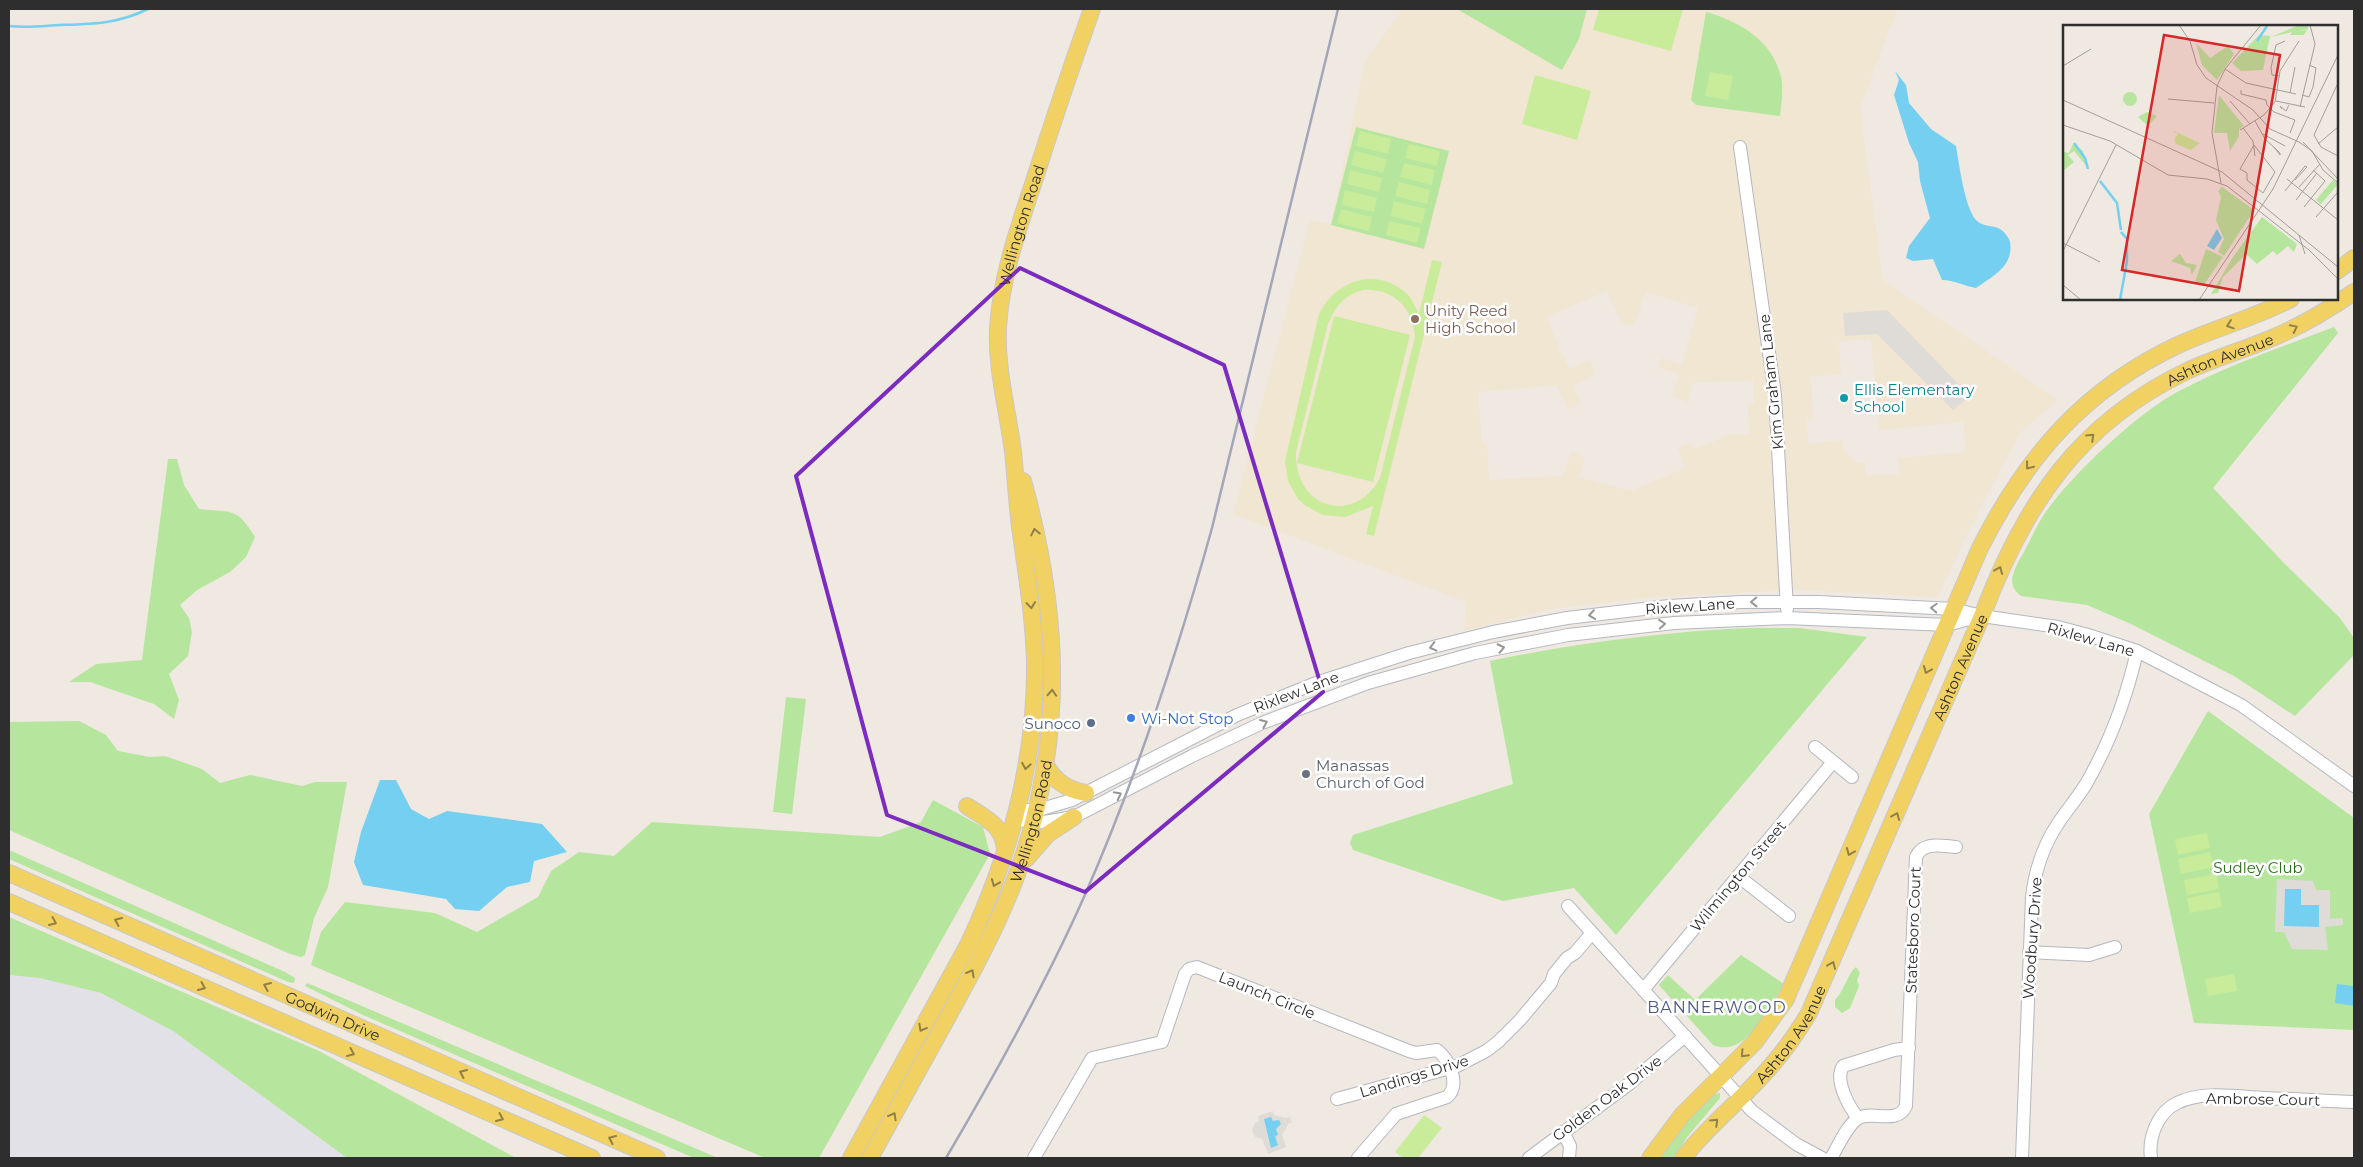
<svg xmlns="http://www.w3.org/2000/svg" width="2363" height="1167" font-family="Montserrat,sans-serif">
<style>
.industrial{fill:#e3e1e8}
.education{fill:#f0e6d1;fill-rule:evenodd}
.green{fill:#b6e59e}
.pitch{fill:#c9ec9a;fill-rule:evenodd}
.plaza{fill:#dfdcd8}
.water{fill:#75cff0}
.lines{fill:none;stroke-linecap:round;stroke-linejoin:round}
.stream{stroke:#75cff0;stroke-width:2.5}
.minor-casing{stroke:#b4b7c1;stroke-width:14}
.major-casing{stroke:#c9c9c9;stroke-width:18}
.minor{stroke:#fff;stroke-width:12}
.major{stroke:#f2d163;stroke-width:16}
.rail{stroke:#a3a6b8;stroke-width:2.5}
.oneway{stroke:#908048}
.oneway2{stroke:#969696}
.marked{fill:none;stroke:#7b2cbf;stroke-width:4;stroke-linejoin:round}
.education-dot{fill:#8d6e63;stroke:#fff;stroke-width:2}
.culture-dot{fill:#0f9aa8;stroke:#fff;stroke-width:2}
.shop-dot{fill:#3f7fe0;stroke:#fff;stroke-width:2}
.service-dot{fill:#5c6f8a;stroke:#fff;stroke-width:2}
.worship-dot{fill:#6b7280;stroke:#fff;stroke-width:2}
.labels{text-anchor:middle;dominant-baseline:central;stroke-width:5;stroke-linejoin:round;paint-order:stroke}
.street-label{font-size:15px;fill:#2e2e2e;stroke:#fff}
.education-label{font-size:15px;fill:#785e54;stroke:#fff;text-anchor:start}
.culture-label{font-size:15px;fill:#0d838f;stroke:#fff;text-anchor:start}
.shop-label{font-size:15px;fill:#366cbe;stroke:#fff;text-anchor:start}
.service-label{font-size:15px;fill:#4e5e75;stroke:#fff;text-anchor:end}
.worship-label{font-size:15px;fill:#5b616d;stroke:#fff;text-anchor:start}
.park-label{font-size:15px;fill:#2c6e1b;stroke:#fff}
.neighbourhood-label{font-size:16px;letter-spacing:1px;fill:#4d5680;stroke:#fff}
.inset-river{fill:none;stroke:#75cff0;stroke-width:2.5}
.inset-road{fill:none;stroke:#a29e99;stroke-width:1}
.view{fill:#d62828;fill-opacity:0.15;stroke:#d62828;stroke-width:2.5}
.inset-edge{fill:none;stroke:#2e2e2e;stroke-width:2.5}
</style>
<rect width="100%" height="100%" fill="#efe9e1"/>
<!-- industrial -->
<path class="industrial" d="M9,975L40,978L101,993L173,1031L347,1158H9Z"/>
<!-- education -->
<path class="education" d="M1403,9H1897L1860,109L1883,280L2058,400L2020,433L1979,510L1937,597L1798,590L1652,597L1551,609L1464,631L1466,602L1233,514L1310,220L1331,224L1365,61ZM1607,291L1621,322L1634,326L1646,292L1698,308L1682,365L1662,358L1659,368L1679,374L1672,396L1688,402L1693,383L1753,380L1754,404H1748L1749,434L1729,435L1695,449L1691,443L1678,448L1685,468L1631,491L1578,477L1585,457L1571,452L1562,476L1489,480L1487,443H1482L1478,392L1557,385L1568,410L1581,403L1574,386L1596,374L1590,360L1569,369L1546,317ZM1871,339L1879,430L1964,422L1965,452L1899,458V474L1866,476L1865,462L1856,463L1844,451L1843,440L1808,444L1807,419H1813L1811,377L1841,374L1839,341Z"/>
<!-- green -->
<g class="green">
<path d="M1457,9H1587L1579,39L1562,70Z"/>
<path d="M1706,12C1739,21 1773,41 1781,77C1784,89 1781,103 1780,116L1696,105L1691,100Z"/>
<path d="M1356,127L1449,151L1424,249L1331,225Z"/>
<path d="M2334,327L2338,333L2213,488L2282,561L2340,618L2354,638V655L2295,716L2234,676L2131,624L2087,605L2021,596C2003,583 2017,565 2025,550C2031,539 2036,527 2043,516C2070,476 2140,410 2183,389C2231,364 2284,346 2334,327Z"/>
<path d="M168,459H177L184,485L199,509C232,513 236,506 255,537L246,557L230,572L197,590L180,605L189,618L192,632L188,656L169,674L179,700L174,719L154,704L90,682H69L96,664L142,660Z"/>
<path d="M1748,628H1799L1867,637L1616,935L1574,888L1503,901L1353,850L1350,843L1353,835L1513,784L1490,661C1576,643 1661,632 1748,628Z"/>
<path d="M786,697L806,699L792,814L773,812Z"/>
<path d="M2208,711L2354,818V1030L2194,1023L2149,814Z"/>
<path d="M79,721L106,735L118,751L150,757L165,756L202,769L220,783L250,775L302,786L315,782H347L328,887L314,918L305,955L301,957L290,954L9,830V722Z"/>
<path d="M933,800L983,827L990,854L819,1158H765L311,965L321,932L345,902L435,913L477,932L538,897L551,871L579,852L614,856L652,822L880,837L921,822Z"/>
<path d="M9,850L285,972L295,978L294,983L288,982L9,859Z"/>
<path d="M9,917L319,1051L516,1158H347L173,1031L101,993L40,978L9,975Z"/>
<path d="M1741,955L1784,984C1770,1007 1746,1059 1713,1045L1659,985L1668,975L1695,1000Z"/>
<path d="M1856,967L1860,973L1857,980L1859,986L1850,1008L1842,1013L1835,1007V1000C1845,990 1847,974 1856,967Z"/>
<path d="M307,983L343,998L718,1158H694L363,1015L305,986Z"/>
<path d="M1720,1093V1098L1688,1136L1673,1158H1658L1683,1121L1714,1094Z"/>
</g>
<!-- pitch -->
<g class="pitch">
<path d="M1599,9H1683L1671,51L1593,30Z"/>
<path d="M1710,72L1733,76L1728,100L1705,96Z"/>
<path d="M1535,75L1591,91L1577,140L1522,124Z"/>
<path d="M1360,131L1391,139L1388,154L1356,146Z"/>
<path d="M1409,144L1440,151L1437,166L1405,158Z"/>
<path d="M1355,151L1387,159L1383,173L1351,165Z"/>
<path d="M1404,163L1435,170L1432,185L1400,177Z"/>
<path d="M1350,170L1382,178L1379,192L1347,184Z"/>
<path d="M1399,182L1430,190L1427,204L1395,196Z"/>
<path d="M1345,190L1377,198L1374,212L1342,205Z"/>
<path d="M1394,201L1426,209L1422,224L1391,216Z"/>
<path d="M1341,209L1372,217L1369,231L1337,223Z"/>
<path d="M1389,221L1421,228L1417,243L1386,235Z"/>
<path d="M1432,260L1442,262L1374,536L1366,534L1373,506L1345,517L1323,515L1306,506L1298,499L1288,481L1285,461L1319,314C1336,280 1377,266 1407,294C1413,299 1415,308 1419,314ZM1363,290C1393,288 1413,308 1415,337L1380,478C1354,526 1294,509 1296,452L1328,324C1336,306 1343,296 1363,290Z"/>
<path d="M1334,316L1410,335L1373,482L1297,463Z"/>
<path d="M2207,833L2210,848L2178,855L2175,839Z"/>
<path d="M2210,852L2213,867L2181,874L2178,859Z"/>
<path d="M2216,874L2219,889L2187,895L2184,880Z"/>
<path d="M2219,892L2222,907L2190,913L2187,898Z"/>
<path d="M2234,974L2237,991L2208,996L2205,979Z"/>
<path d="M1424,1115L1442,1128L1418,1158H1403L1395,1152Z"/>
</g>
<!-- plaza -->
<g class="plaza">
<path d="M1887,310L1970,396L1953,410L1877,334L1845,336L1843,313Z"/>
<path d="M2277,879L2313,881L2316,890H2330V919L2343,918V925L2325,927L2328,950L2292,949L2284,932H2275Z"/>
<path d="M1273,1111L1274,1115L1286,1118L1290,1117L1292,1122L1288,1124L1286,1129L1282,1134L1286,1147L1268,1154L1262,1139L1255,1137L1252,1130L1255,1123L1259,1121L1258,1116Z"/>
</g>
<!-- water -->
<g class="water">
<path d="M1895,71L1906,85L1909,103L1931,129L1956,146C1959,164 1965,208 1976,220C1983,227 1990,225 1998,228C2003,230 2009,237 2010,242C2014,266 1993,276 1976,288C1964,286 1954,280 1942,280L1933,259L1913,261L1906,258L1909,246L1930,218L1920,181L1918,162L1909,143L1894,95L1899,80Z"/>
<path d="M380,780H396L411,809L429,819L447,811L542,824L567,852L534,861L530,882L507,887L479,911L455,909L446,899L363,885L354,862L361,832Z"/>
<path d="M2285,889H2301V905H2319V927L2284,926Z"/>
<path d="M2337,984L2354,986V1006L2335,1003Z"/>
<path d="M1271,1117L1273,1121L1279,1120L1281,1124L1276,1129L1278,1135L1275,1136L1278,1145L1271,1148L1264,1119Z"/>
</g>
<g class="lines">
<!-- stream -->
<path class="stream" d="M9,26C26,28 42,26 59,25C93,24 117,24 148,9"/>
<!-- minor casing -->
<g class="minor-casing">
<g id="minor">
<path d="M1740,147L1775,395L1787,609"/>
<path d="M1815,747L1852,777"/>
<path d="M1018,809L1035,811L1072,800L1237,715L1316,683L1409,653L1493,632L1567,618L1669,606L1741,602H1819L1953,609L1982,616L2058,627L2088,635L2137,651L2241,705L2354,786"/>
<path d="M1015,820L1044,822L1074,817L1192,756L1262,723L1368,683L1475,653L1568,635L1674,623L1787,618L1947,625L1980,616"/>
<path d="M1738,876L1789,916"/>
<path d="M1568,906L1752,1111L1796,1144L1822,1158"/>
<path d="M2029,952L2089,955L2115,947"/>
<path d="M1643,990L1833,762"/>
<path d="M1337,1099L1457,1066L1486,1051L1498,1042L1520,1020L1551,983L1554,974L1567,958L1575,953L1592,933"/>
<path d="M1858,1118C1849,1107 1834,1080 1843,1066L1894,1050L1909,1048"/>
<path d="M1563,1132L1570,1146L1569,1158"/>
<path d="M1034,1158L1092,1058L1162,1042L1185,974L1189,969L1197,967L1409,1051L1416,1053L1437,1050C1449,1059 1461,1085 1447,1097L1396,1114L1358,1158"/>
<path d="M1529,1158L1629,1084L1685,1036"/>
<path d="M1831,1158C1838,1147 1846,1127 1857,1119C1871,1109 1897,1126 1906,1106L1916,857C1923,841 1941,846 1956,847"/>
<path d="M2022,1158L2032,897C2035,870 2044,844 2059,822C2068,809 2078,797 2086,784C2109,744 2127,696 2137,651"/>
<path d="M2151,1158C2148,1137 2158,1112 2177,1103C2203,1090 2238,1097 2265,1098C2295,1099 2325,1101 2354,1102"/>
</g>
</g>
<!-- major casing -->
<g class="major-casing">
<g id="major">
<path d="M2337,271L2354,258"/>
<path d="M1045,763C1053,780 1067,790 1086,793"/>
<path d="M967,806C986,819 1004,825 1005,851"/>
<path d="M1026,859L1048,834L1074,817"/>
<path id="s1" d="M9,873L657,1158"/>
<path d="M9,902L592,1158"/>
<path id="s2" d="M851,1158L969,943C1010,855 1036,761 1035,663C1034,620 1027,577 1021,534C1017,507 1016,479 1013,452C1008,411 996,370 998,328C1001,276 1019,227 1035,178C1053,121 1072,65 1092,9"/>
<path id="s3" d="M870,1158C897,1110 923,1061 950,1013C974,969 998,925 1016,877C1065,743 1061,617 1023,481"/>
<path d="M1650,1158L1682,1115L1755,1042L1786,999L1980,548C2026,457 2084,389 2178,345C2215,328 2254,318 2291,299"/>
<path id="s4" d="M1683,1158C1707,1127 1737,1104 1763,1075C1781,1056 1796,1035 1809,1013L1982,616C2024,505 2078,423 2187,371C2215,358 2244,350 2272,338C2301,326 2328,310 2354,292"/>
</g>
</g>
<!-- minor -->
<use href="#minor" class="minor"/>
<!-- major -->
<use href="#major" class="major"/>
<!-- rail -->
<path class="rail" d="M946,1158C996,1073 1044,987 1084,897C1137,777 1177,654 1212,528L1338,9"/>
</g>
<!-- one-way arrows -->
<defs><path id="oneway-chevron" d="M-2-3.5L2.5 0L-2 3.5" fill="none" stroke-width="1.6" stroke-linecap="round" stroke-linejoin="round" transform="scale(1.25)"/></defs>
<g class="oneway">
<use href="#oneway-chevron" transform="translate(2230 325) rotate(161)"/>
<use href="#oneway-chevron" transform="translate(2294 328) rotate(-26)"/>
<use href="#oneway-chevron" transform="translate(2091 437) rotate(-44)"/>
<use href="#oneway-chevron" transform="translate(2029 466) rotate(128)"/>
<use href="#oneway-chevron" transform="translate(1035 532) rotate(-102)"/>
<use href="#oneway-chevron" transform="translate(1999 570) rotate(-67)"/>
<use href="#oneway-chevron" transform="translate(1031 605) rotate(84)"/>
<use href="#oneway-chevron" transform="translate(1927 670) rotate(113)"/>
<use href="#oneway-chevron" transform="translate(1052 693) rotate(-87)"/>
<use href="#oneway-chevron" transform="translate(1026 766) rotate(100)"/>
<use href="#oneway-chevron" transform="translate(1896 816) rotate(-67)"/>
<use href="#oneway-chevron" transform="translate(1850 852) rotate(113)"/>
<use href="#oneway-chevron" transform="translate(995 883) rotate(112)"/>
<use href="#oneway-chevron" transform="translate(118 921) rotate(-156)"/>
<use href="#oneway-chevron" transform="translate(53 922) rotate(24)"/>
<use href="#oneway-chevron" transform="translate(1832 965) rotate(-67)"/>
<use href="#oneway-chevron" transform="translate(971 973) rotate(-61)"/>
<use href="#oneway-chevron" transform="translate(267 986) rotate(-157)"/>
<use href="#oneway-chevron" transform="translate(202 987) rotate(24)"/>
<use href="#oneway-chevron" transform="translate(922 1028) rotate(119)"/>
<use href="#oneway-chevron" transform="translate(351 1053) rotate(24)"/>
<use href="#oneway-chevron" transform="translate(1744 1054) rotate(133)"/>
<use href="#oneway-chevron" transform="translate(463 1073) rotate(-156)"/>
<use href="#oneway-chevron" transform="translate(893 1116) rotate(-61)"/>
<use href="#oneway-chevron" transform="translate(500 1118) rotate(24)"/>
<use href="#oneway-chevron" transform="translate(1715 1122) rotate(-44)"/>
<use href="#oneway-chevron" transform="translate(612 1139) rotate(-156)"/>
</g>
<g class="oneway2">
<use href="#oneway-chevron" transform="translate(1754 602) rotate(179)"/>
<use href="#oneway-chevron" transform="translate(1934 608) rotate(-177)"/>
<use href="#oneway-chevron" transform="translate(1592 615) rotate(172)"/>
<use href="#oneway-chevron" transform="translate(1662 624) rotate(-5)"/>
<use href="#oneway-chevron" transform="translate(1433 647) rotate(166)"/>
<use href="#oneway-chevron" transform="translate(1501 648) rotate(-12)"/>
<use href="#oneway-chevron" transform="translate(1264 723) rotate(-23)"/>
<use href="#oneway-chevron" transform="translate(1118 795) rotate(-27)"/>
</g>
<!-- marked area -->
<path class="marked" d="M1020,268L1224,365L1323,692L1085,892L887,815L796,476Z"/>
<!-- markers -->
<circle class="education-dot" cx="1415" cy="319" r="5"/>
<circle class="culture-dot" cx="1844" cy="398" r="5"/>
<circle class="shop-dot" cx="1131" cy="718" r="5"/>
<circle class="service-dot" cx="1091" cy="723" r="5"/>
<circle class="worship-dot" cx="1306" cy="774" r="5"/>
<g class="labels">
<!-- street labels -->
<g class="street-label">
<text stroke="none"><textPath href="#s2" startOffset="978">Wellington Road</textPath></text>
<text stroke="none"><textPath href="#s4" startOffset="989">Ashton Avenue</textPath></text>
<text transform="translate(1771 382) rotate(-96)">Kim Graham Lane</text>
<text transform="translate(1690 606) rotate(-4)">Rixlew Lane</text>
<text transform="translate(2091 639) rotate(16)">Rixlew Lane</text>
<text stroke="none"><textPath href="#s4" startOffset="570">Ashton Avenue</textPath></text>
<text transform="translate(1296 692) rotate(-21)">Rixlew Lane</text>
<text stroke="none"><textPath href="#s3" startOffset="375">Wellington Road</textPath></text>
<text transform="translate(1738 876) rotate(-50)">Wilmington Street</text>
<text transform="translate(1913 930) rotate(-88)">Statesboro Court</text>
<text transform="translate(2032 938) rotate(-86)">Woodbury Drive</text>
<text transform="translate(1267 995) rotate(22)">Launch Circle</text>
<text stroke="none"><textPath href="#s1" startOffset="354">Godwin Drive</textPath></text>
<text stroke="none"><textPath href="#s4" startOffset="165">Ashton Avenue</textPath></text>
<text transform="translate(1414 1076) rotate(-17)">Landings Drive</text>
<text transform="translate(1607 1098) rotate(-37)">Golden Oak Drive</text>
<text transform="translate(2263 1099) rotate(1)">Ambrose Court</text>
</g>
<!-- education labels -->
<g class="education-label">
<text x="1425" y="310">Unity Reed<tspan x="1425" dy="17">High School</tspan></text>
</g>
<!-- culture labels -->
<g class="culture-label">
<text x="1854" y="389">Ellis Elementary<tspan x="1854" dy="17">School</tspan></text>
</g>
<!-- shop labels -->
<g class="shop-label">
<text x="1141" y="718">Wi-Not Stop</text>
</g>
<!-- service labels -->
<g class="service-label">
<text x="1081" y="723">Sunoco</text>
</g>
<!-- worship labels -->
<g class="worship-label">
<text x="1316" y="765">Manassas<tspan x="1316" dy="17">Church of God</tspan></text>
</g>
<!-- park labels -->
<g class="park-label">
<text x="2258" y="867">Sudley Club</text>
</g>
<!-- neighbourhood labels -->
<g class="neighbourhood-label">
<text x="1717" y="1007">BANNERWOOD</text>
</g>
</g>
<!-- overview -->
<g transform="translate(2063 25)">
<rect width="275" height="275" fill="#efe9e1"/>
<path d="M236,0H245V4L232,7L244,5L241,10H227L229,7L208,12ZM196,10L207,11L200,45L178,46L169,38ZM133,18L147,33L165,21L171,29L154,55L139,40ZM60 74a7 7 0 1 1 14 0a7 7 0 1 1-14 0ZM156,70L181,101L176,104V111L167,126L164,108H151ZM84,87L94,91L85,101L75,92ZM10,119L20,126L25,143L11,126L5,130L11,137L0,146V122L1,127L6,128ZM270,155L275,159L258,179L253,175ZM159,162L191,185L161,231L155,227L161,214L153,195L158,172L155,166ZM199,192L234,219L231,227L225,221L214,230L210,226L194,239L183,229L160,252L155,268L148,269L170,232ZM143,224L160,232L140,261L132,257ZM117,229L123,238L134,240L129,250L127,243L108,236Z" fill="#b6e59e"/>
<path d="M110,107L111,106L137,118L128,125L113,119L111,114L115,109Z" fill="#c9ec9a"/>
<path d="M154,204L159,213L151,225L144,221Z" fill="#75cff0"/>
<path class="inset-river" d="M194,16L204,1M11,118L22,133L25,144M37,156L54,178L58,205M57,275L64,236V214L58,207"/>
<path class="inset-road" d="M116,0L127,16L134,40L143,53L190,85L207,104L236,117M0,41L28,24M162,44L183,58L233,69M217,51L209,50L208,43L213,20L222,16M275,58L251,110L258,122L275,131M178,65V69L203,75L204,80L211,87L232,95L227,108M227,68L232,42M239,70L246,72L250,62L253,43L246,40M105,74L151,78M0,75L159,147L275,242M167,76L187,99M213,76L242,82M237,82L252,19L247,0M219,84L217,81L223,86L226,80M192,96L202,114L217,128V130L211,122M0,100L47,116L105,150L144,154L164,161L246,225L275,254M180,103L190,116L192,131M177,105L201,90L212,77L217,46L236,16M200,109L222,121M236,117L249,126L260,145L275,158M240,117L275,154M255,119L275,102M191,120L212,147L200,168L184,155V148L177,144ZM224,154L275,195M158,158L149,108L154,61L162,44L198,0M236,162L257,139M222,166L242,141L244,142L232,155M233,175L254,148M241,182L262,156L250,145M253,192L275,167M236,210L242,229M0,218L37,237M0,226L53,120M0,260L18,275M136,275L210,164L275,30"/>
<path class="view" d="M101,10L217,30L176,266L59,245Z"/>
<rect width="275" height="275" class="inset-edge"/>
</g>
<!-- border -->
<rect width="2363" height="1167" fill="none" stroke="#2e2e2e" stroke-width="20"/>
</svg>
